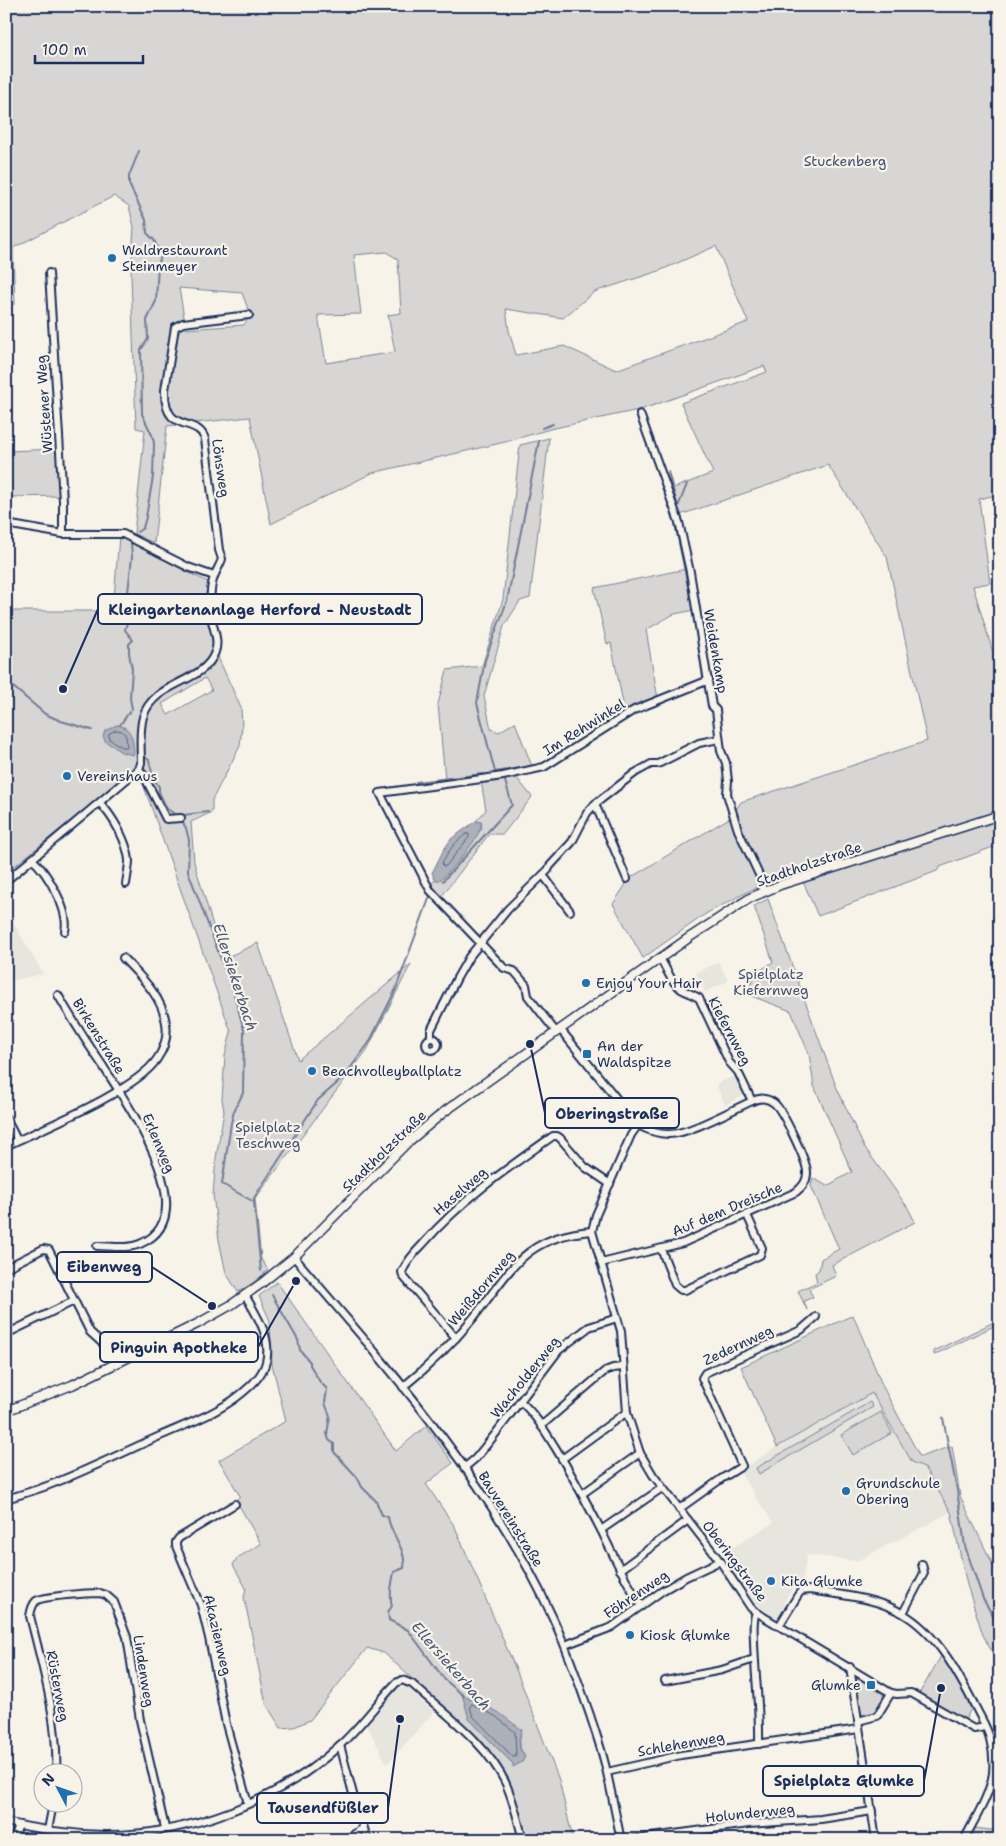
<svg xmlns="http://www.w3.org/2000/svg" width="1006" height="1846" font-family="'Shantell Sans',sans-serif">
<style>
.built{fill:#e6e5de}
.green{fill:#d7d6d4;stroke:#798299;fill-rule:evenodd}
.water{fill:#acb0b9;stroke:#727c95}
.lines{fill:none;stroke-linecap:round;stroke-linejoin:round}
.shore{stroke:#556382;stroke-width:1}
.stream{stroke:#727c95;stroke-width:2}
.minor-casing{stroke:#1b2f5e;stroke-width:10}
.tertiary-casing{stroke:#1b2f5e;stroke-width:11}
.minor{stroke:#f7f3e8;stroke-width:6}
.tertiary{stroke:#f7f3e8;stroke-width:8}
.poi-dot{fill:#1f6fb2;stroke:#f7f3e8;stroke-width:2}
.labels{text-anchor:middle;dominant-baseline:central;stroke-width:4.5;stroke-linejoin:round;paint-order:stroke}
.park-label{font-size:14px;fill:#415076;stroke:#f7f3e8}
.poi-label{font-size:14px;fill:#1b2f5e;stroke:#f7f3e8;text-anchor:start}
.street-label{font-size:14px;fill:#1b2f5e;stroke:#f7f3e8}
.water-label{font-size:15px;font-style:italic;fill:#465679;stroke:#f7f3e8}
.leader{fill:none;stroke:#1b2f5e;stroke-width:2}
.callout-dot{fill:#1b2f5e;stroke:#f7f3e8;stroke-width:2}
.callout{fill:#f7f3e8;stroke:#1b2f5e;stroke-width:2}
.callout-label{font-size:15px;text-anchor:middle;font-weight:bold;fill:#1b2f5e}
</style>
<rect width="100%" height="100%" fill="#f7f3e8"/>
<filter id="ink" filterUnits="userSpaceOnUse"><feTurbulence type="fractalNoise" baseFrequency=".02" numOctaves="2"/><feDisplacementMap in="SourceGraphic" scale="10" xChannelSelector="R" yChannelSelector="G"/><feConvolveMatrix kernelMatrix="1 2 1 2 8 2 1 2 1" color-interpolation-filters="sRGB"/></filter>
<g filter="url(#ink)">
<!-- built -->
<g class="built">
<path d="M6,910L43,974L6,982Z"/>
<path d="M719,962L728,981L705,992L696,973Z"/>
<path d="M735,1076L744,1095L725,1105L716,1084Z"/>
<path d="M872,1393L912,1462L924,1467L951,1512L857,1561L807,1555L802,1583L793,1588L783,1604L787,1606L780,1618L777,1619L756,1604L738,1580L724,1553L773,1523L739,1471L777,1447Z"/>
<path d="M407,1687L434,1712L387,1764L367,1725L395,1691L399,1688Z"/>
</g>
<!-- green -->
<g class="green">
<path d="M6,6H1000V494L979,499L990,583L973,586L1000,676V857L999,853L993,847L940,867L937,871L818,916L799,872L759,886L707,913L643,958L613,904L630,878L731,817L741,802L927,741L887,557L828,465L680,515L671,489L713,473L681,403L767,372L764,366L643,409L550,429L505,442L372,473L271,524L250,417L167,426L154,543L134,534L145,430L136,428L131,274L134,227L129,206L114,196L13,248L15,304H6ZM716,246L748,322L616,370L564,346L516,355L509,331L506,309L563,318L594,292L659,271ZM386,252L398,259L401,313L388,315L395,352L326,363L318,315L361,314L354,255ZM179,288L242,293L250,314L244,325L186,329Z"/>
<path d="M549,438L530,598L520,601L504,626L484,696L491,729L499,732L515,722L533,769L514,773L445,779L438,704L447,670L482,666L503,599L520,445Z"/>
<path d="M58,449L60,496L12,497L10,475H6V451Z"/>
<path d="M119,536L129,539L185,571L208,582V621L217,655L241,708L242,726L240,746L212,800V812L191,822L194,862L223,959L258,943L298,1060L411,964L367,1050L255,1199L261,1259L268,1270L253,1283L238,1292L226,1273L219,1240L213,1195L216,1158L224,1112L222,1099L225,1056L231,1032L137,767L6,873V611H113ZM205,678L212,690L168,715L162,704Z"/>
<path d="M686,569L695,610L674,614L646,630L658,699L625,713L611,643L607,644L594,588Z"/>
<path d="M516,777L532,797L503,834H489L441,897L431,883C436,879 440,880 445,876L482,828L481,822L476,821L486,810L481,781Z"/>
<path d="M768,899L836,1086L863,1145L908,1208L915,1222L832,1265L836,1276L809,1289L813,1297L804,1301L807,1310L798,1291L817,1282L815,1273L819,1270L821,1259L839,1249L811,1186L813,1178L827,1186L852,1172L814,1086L809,1054L791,1011L746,994L756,973L773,962L754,906Z"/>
<path d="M277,1282L396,1451L426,1426L453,1463L426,1484L455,1527L517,1672L559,1780L573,1840H525L514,1794L508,1777L481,1742L384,1653L367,1648L310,1720L294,1727L281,1728L266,1704L244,1597L246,1588L233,1565L237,1558L261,1544L236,1500L240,1496L219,1460L286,1421L272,1364L270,1321L259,1296ZM462,1695L477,1700L521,1730C521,1739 517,1746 524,1754L522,1762L513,1764L475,1725Z"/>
<path d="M853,1315L883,1387L920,1457L952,1446L960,1496L1000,1580V1667L983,1635L967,1585L951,1512L924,1467L912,1462L872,1393L777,1447L741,1367Z"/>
<path d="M1000,1319V1323L934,1355V1351Z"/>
<path d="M870,1402L873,1407L759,1474L756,1468Z"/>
<path d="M881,1412L892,1433L853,1455L841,1435Z"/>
<path d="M941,1656L958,1682L971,1709L965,1720L919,1694Z"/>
<path d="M858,1679H862L882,1689L884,1700L876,1714L864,1716L861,1713L856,1682Z"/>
<path d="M974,1828L1000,1831V1840H968Z"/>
</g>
<!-- water -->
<g class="water">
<path d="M116,725C132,726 133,740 134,753L133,755L121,752L105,741L103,736L105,731Z"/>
<path d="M476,821L481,822C483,836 455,864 445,876L440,880H435L432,873L443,851L451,839Z"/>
<path d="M462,1694L498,1712L522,1730L519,1738L520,1750L525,1757L522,1762L513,1767V1764L469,1719Z"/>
</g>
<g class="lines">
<!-- shore -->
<g class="shore">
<path d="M116,730L122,731L126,736L127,747H122L109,739V734Z"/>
<path d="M466,834H469V837L446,866H443L442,863C448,851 455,842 466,834Z"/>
<path d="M472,1704L495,1716L515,1732L516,1757H513L473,1716L470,1707Z"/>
</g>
<!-- stream -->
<g class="stream">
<path d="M542,428L553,424"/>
<path d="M668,472L678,507"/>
<path d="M678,507L687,484"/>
<path d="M674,518L693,611"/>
<path d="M137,532L143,528L146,517L153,477L154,443L152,435L142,414L141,350L148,339L147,320L156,301L158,264L161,256L154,240L147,233L146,220L129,184V176L139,151"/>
<path d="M131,542L132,557L128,592V619L125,630L133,640L129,644V653L132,669L130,698L132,709"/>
<path d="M695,622L697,634"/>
<path d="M698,641L703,677"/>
<path d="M6,678L10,684"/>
<path d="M12,686L45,714L61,721L92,730"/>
<path d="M120,725L130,711"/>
<path d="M574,744L598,728"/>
<path d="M145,757L149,760L153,777L159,787V792L167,809L178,816"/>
<path d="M528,767L495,772L477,703L485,660L507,601L539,441"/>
<path d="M416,782L483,774"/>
<path d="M184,815L208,812"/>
<path d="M182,821L186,828L189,840L188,871L234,994L244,1030L243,1093L234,1111L231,1123L222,1184L254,1202L261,1271"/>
<path d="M443,881L512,805L505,781"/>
<path d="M254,1202V1198L318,1100L343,1078L369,1043L395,991L430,896"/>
<path d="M272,1295L298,1340L300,1350L310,1362V1365L320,1382L327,1389L325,1403L330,1416L327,1434L329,1440L334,1444V1452L357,1477L362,1487L376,1501L382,1515L388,1517C390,1534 407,1549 404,1568L394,1572C392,1584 389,1594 392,1606L388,1612L389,1620L408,1630L445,1680L464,1696"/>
<path d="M943,1418L957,1490L965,1546L983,1599L1000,1628"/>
</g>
<!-- minor casing -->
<g class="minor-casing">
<g id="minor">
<path d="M49,273L63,501V534"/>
<path d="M640,414L679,522L690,572L712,706L716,710L721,751L726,763L728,781L727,794L738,830L760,877L763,891"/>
<path d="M6,524L63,534H123L188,567L214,576"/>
<path d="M139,769L144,776L166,819L181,818"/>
<path d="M100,803C113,817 127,841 129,860C129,868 127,876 126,884"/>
<path d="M595,804L627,879"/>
<path d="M32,859C47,872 70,911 65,931"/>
<path d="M543,875L570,911"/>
<path d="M6,881L139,769L141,763C141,748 139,731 143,717C153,681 204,684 215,652C220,639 211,624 210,611C210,600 210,587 214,577C216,571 220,565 222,559L219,550L205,439C197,415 164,436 165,390L175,327L183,323L249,315"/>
<path d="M660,958L672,980L681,989L699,998L729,1062L738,1072L752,1101"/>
<path d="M58,995C72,1019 87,1043 103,1066C125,1101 206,1214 142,1243C128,1250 111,1246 97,1246"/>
<path d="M560,1029L638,1125L631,1135L596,1215L592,1231L621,1331L627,1413L640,1453L653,1475L720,1561L751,1608L764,1617L891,1693L877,1716L858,1721"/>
<path d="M556,1032L528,996L526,985L514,971L504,968L430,890L380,793L503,776L544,767L634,710L709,680"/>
<path d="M431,1037V1030L457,978L469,957L508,909L548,870L550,866L572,842L587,813L595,804L635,773L651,764H658L699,743L719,739"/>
<circle cx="432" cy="1044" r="6"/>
<path d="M6,1118L17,1140"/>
<path d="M6,1146C43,1128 136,1091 157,1059C164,1049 168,1036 166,1023C162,996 141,977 123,958"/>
<path d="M661,1249L675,1285L681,1290H685L760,1255L762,1248L747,1215"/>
<path d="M294,1257C389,1368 490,1481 552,1616C567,1648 578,1681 590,1715C596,1734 603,1753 607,1773C612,1795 616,1817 621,1840"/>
<path d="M601,1263L683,1243L796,1192C802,1187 807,1182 807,1173C808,1163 782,1109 774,1103C766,1097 760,1098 752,1101C732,1110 687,1135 668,1134C657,1134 647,1130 638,1125"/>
<path d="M6,1268L43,1249L49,1250L90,1332L122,1361"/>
<path d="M6,1334L74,1301"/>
<path d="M456,1338L403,1276L402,1272C407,1261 415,1252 423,1244C460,1201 506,1169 553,1136H557L560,1138L585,1167L610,1184"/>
<path d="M403,1387C429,1366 453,1343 474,1317C511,1270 525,1236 592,1231"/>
<path d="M520,1401C535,1414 545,1431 555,1447C572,1475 587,1503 602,1532C614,1557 626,1583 642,1606"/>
<path d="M541,1426L605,1371L613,1368L623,1367"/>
<path d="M562,1459L621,1416L627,1413"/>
<path d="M464,1468L476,1458L493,1437L559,1350L589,1327L617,1318"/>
<path d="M582,1494L640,1453"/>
<path d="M6,1499C23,1494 40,1489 57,1482C92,1468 126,1451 160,1436C187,1424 218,1413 241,1394C252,1385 262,1376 266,1362C272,1337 257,1316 245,1295"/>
<path d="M235,1504L179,1538L176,1542V1546L201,1605L209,1638L226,1724L248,1804"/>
<path d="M679,1509L721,1479L742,1466L702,1378L705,1373L801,1330L816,1317"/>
<path d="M601,1530L662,1488"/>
<path d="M620,1570L688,1520"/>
<path d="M756,1612C752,1622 754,1632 754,1642C755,1676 760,1710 759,1744"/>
<path d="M903,1613L924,1573L922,1564"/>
<path d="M779,1626L798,1595L801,1591L810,1590C840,1595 874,1597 902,1613C937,1633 958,1673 976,1708C981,1718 988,1729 990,1739C993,1750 994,1762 993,1773C990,1796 974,1820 964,1840"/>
<path d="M565,1645L612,1627L662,1591L686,1577L720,1561"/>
<path d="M850,1667L876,1840"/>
<path d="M665,1681L722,1670L754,1659"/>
<path d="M891,1693L897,1694L911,1693L974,1729L985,1727"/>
<path d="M340,1745L357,1809L368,1840"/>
<path d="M607,1772L681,1755L859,1729"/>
<path d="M56,1774C59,1722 42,1665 30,1616C31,1610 32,1605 36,1601C43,1596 89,1593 100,1593L106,1595L114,1602L127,1637L140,1720L165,1828"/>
<path d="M6,1822C38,1830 71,1834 104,1835C186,1836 280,1801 340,1745C361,1726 377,1703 396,1683L402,1680L412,1684C445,1714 487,1743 506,1784C514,1802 518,1821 523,1840"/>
<path d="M48,1830L53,1804"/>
<path d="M13,1840L19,1825"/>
<path d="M346,1840L363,1828"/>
<path d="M629,1840L749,1824L821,1819L872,1811"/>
</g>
</g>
<!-- tertiary casing -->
<g class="tertiary-casing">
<path id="tertiary" d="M6,1411L72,1385L197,1324L231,1305L262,1283L294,1257L407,1143L444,1112L690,937L750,898L780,885L1000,815"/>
</g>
<!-- minor -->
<use href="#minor" class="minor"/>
<!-- tertiary -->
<use href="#tertiary" class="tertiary"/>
</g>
</g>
<!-- markers -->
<g class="poi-dot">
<circle cx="112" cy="258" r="5"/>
<circle cx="67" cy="776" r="5"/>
<circle cx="586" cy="983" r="5"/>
<rect x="582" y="1049" width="10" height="10" rx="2.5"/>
<circle cx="312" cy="1071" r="5"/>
<circle cx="846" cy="1491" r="5"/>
<circle cx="771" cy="1581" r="5"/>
<circle cx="630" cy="1635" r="5"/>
<rect x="866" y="1680" width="10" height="10" rx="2.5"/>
</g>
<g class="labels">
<!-- park labels -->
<g class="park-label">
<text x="845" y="161">Stuckenberg</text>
<text x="771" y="974">Spielplatz<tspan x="771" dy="16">Kiefernweg</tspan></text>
<text x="268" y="1127">Spielplatz<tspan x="268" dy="16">Teschweg</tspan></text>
</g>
<!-- poi labels -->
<g class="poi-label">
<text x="122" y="250">Waldrestaurant<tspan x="122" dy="16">Steinmeyer</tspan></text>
<text x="77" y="776">Vereinshaus</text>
<text x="596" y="983">Enjoy Your Hair</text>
<text x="597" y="1046">An der<tspan x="597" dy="16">Waldspitze</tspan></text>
<text x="322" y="1071">Beachvolleyballplatz</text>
<text x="856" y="1483">Grundschule<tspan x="856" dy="16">Obering</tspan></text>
<text x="781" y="1581">Kita Glumke</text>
<text x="640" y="1635">Kiosk Glumke</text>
<text x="861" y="1685" text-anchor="end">Glumke</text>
</g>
<!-- street labels -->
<g class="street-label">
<text transform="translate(44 404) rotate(-94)">Wüstener Weg</text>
<text transform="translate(221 468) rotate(82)">Lönsweg</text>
<text transform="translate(716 651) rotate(80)">Weidenkamp</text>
<text transform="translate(584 727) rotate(-32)">Im Rehwinkel</text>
<text transform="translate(809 864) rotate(-19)">Stadtholzstraße</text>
<text transform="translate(730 1031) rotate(62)">Kiefernweg</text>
<text transform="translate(99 1036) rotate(58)">Birkenstraße</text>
<text transform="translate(159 1143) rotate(67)">Erlenweg</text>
<text transform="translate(384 1151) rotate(-44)">Stadtholzstraße</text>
<text transform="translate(460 1191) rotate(-41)">Haselweg</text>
<text transform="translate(727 1209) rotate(-23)">Auf dem Dreische</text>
<text transform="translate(481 1288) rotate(-50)">Weißdornweg</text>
<text transform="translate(738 1345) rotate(-25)">Zedernweg</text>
<text transform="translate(525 1377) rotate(-51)">Wacholderweg</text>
<text transform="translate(511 1519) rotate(58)">Bauvereinstraße</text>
<text transform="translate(735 1561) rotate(53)">Oberingstraße</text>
<text transform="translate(636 1594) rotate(-34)">Föhrenweg</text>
<text transform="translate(218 1635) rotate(77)">Akazienweg</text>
<text transform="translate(144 1671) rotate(81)">Lindenweg</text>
<text transform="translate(58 1686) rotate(79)">Rüsterweg</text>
<text transform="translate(681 1744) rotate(-10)">Schlehenweg</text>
<text transform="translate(750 1813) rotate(-6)">Holunderweg</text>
</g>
<!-- water labels -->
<g class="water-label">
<text transform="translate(235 977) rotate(72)">Ellersiekerbach</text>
<text transform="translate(451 1666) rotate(49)">Ellersiekerbach</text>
</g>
</g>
<!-- callouts -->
<path class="leader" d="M63 689L98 609M530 1044L545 1113M212 1306L152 1267M296 1281L258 1347M941 1688L924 1781M400 1719L388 1808"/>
<g class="callout-dot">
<circle cx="63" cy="689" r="5"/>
<circle cx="530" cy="1044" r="5"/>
<circle cx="212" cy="1306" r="5"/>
<circle cx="296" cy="1281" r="5"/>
<circle cx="941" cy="1688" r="5"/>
<circle cx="400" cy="1719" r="5"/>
</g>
<g class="callout">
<rect x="98" y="594" width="324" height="30" rx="5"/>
<rect x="545" y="1098" width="134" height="30" rx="5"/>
<rect x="57" y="1252" width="95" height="30" rx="5"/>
<rect x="100" y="1332" width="158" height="30" rx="5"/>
<rect x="763" y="1766" width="161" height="30" rx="5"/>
<rect x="257" y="1793" width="131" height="30" rx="5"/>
</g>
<g class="callout-label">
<text x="260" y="615">Kleingartenanlage Herford - Neustadt</text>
<text x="612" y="1119">Oberingstraße</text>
<text x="104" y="1272">Eibenweg</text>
<text x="179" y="1353">Pinguin Apotheke</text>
<text x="844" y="1786">Spielplatz Glumke</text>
<text x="323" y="1813">Tausendfüßler</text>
</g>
<!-- margin -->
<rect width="1006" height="1846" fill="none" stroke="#f7f3e8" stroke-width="25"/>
<rect x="12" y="12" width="981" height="1821" fill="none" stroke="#1b2f5e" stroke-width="2" filter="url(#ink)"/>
<!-- north arrow -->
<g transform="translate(58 1788) rotate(311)"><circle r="24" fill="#f7f3e8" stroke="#9fa5b1"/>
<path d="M0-4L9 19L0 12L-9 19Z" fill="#1f6fb2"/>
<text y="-8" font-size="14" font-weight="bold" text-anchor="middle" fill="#1b2f5e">N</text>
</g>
<!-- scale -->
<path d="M35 55v8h108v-8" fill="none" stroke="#1b2f5e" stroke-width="2.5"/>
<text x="42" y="55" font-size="15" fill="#1b2f5e" stroke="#f7f3e8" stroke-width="4" paint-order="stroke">100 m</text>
</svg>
